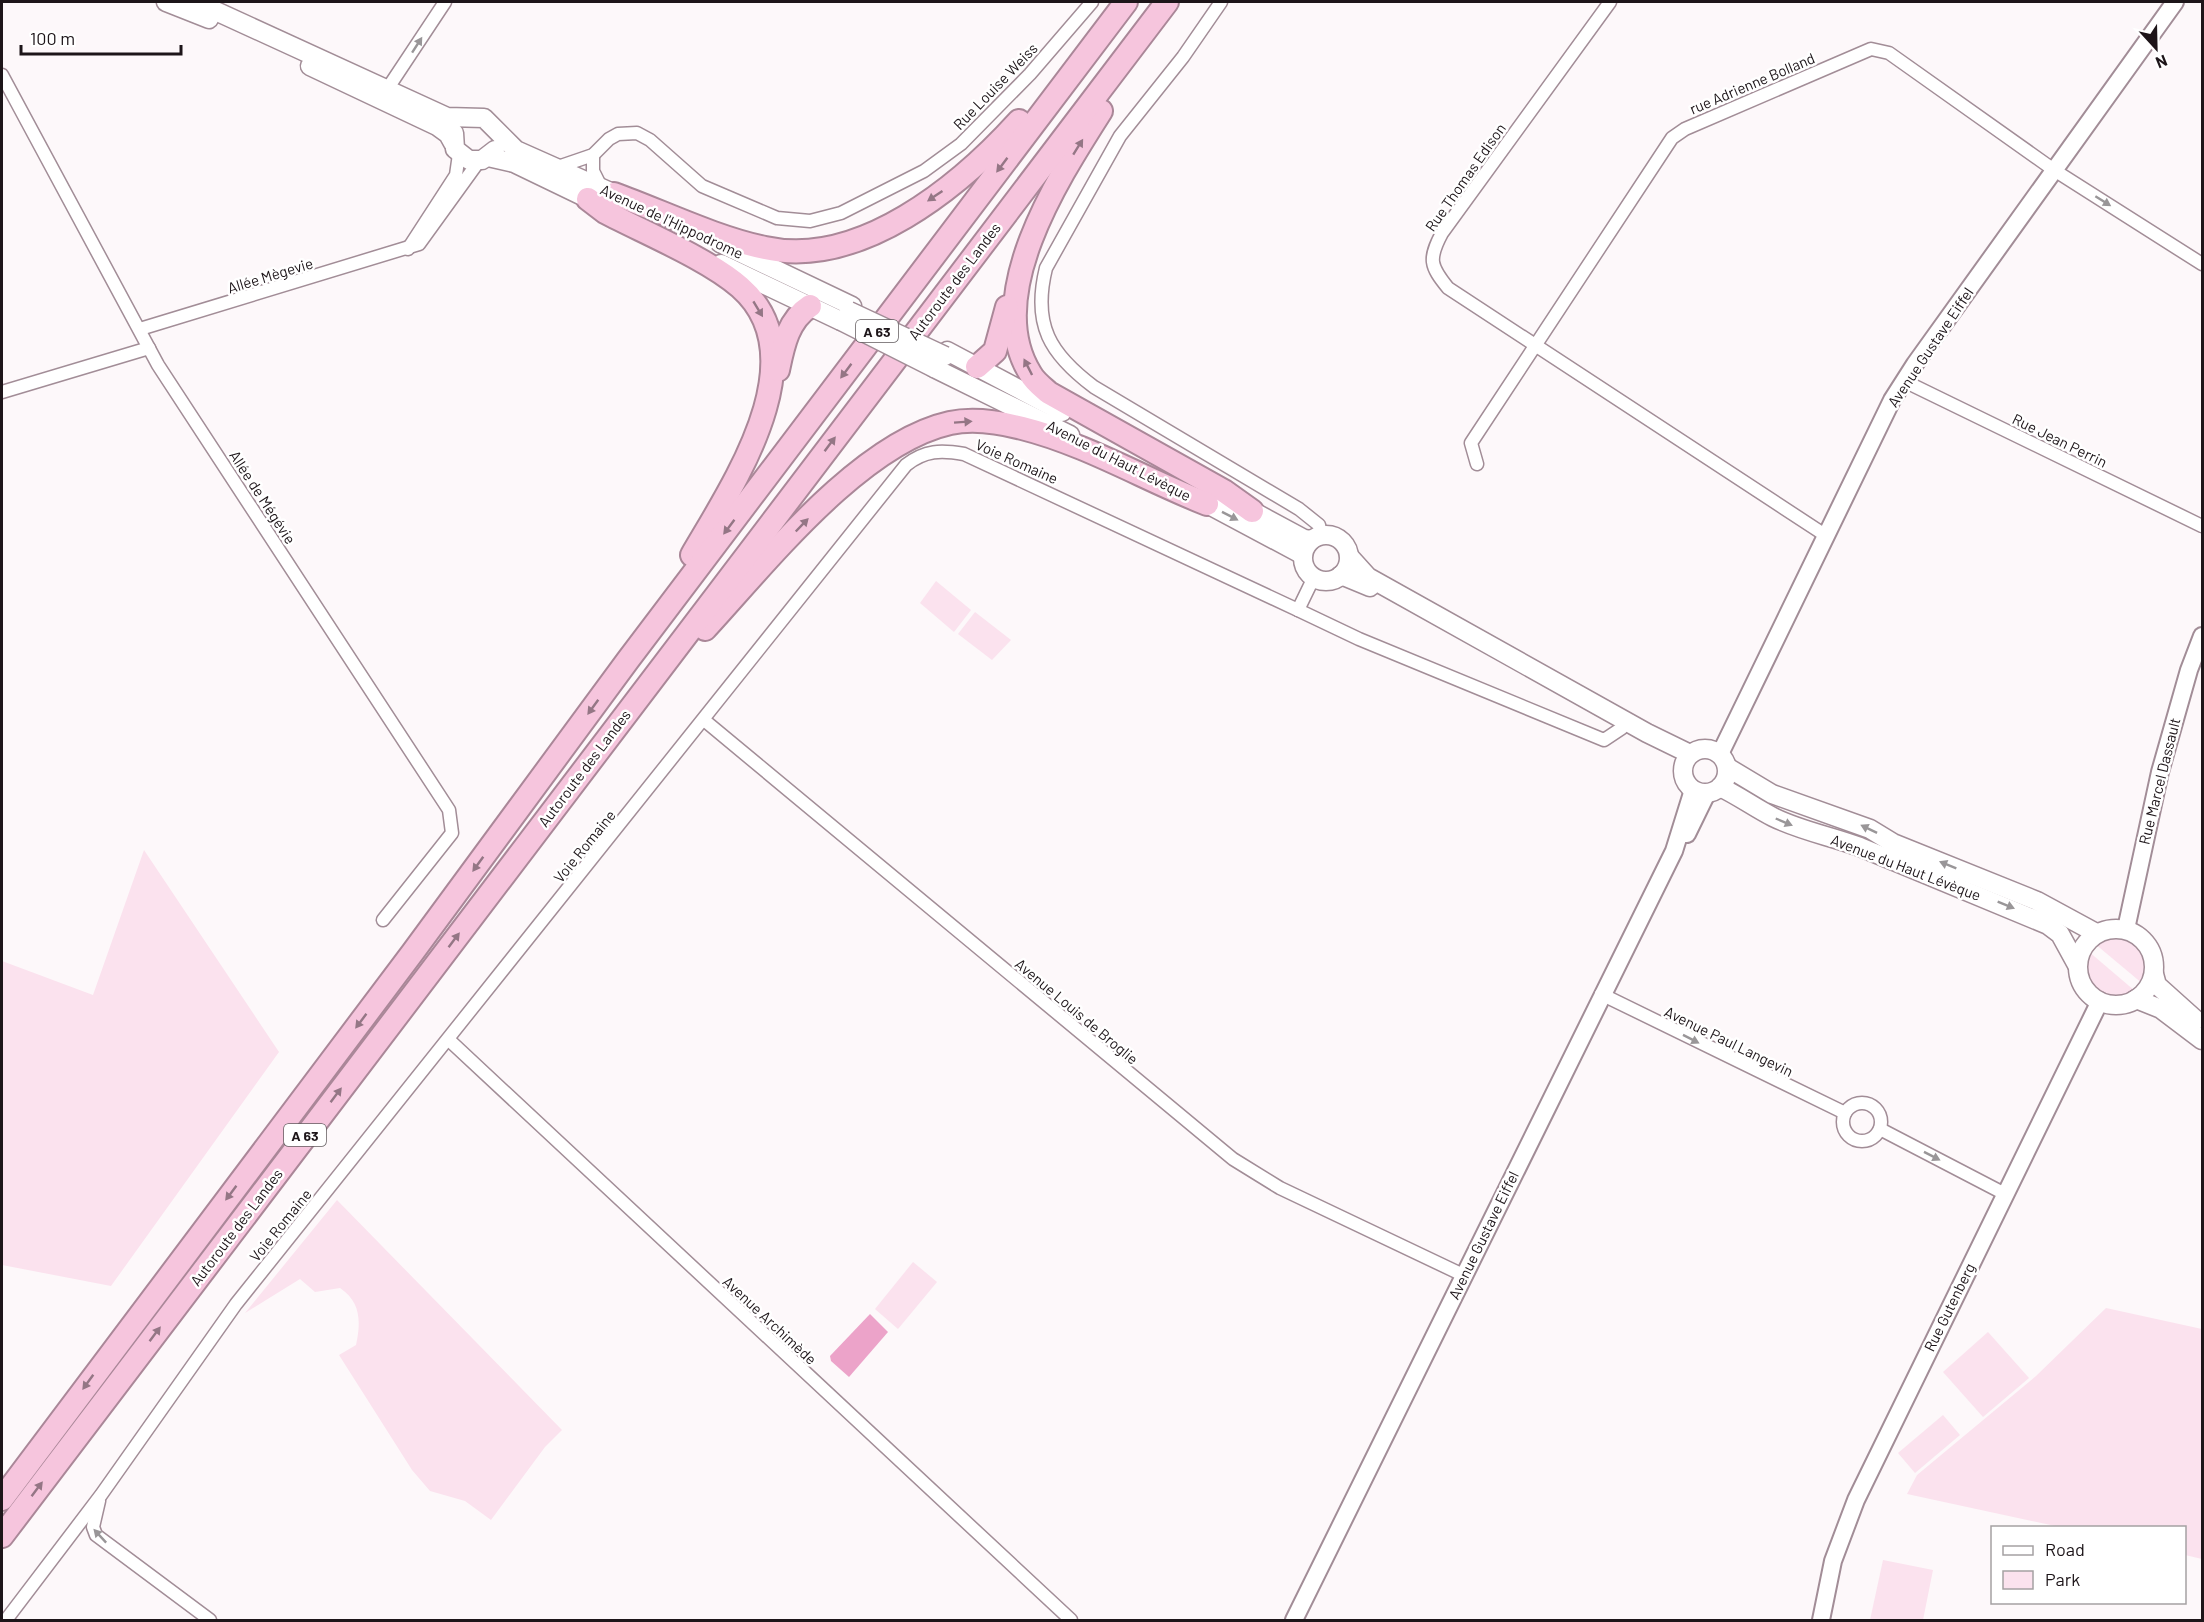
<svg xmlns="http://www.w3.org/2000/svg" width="2204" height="1622" font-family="Barlow,sans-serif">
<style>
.green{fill:#fbe2ee}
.water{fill:#eca3c9}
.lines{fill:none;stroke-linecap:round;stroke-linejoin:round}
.minor-casing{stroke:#a28d97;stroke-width:15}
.tertiary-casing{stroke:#a28d97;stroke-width:20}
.secondary-casing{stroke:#a28d97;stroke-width:21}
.motorway-casing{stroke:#aa8798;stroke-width:26}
.minor{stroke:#fff;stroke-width:12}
.tertiary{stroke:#fff;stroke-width:16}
.secondary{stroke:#fff;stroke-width:18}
.motorway{stroke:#f6c5dd;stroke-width:22}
.secondary-bridge-casing{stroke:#a28d97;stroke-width:21;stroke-linecap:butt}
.secondary-bridge{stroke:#fff;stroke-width:18}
.oneway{fill:#999698}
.oneway2{fill:#947685}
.labels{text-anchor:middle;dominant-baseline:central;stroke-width:5;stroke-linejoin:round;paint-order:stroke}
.shield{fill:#fff;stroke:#615b5e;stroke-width:1.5}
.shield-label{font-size:14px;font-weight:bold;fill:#1d1519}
.street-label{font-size:15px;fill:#1d1519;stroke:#fff}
</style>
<rect width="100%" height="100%" fill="#fdf8fa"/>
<!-- green -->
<g class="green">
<path d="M936,581L971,610L954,632L920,603Z"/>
<path d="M975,612L1011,640L992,660L958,634Z"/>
<path d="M144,850L279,1052L111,1286L2,1265V961L93,995Z"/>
<path d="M2107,934C2136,931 2158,957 2143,984L2094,943Z"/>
<path d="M2088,951L2135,991C2107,1007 2069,982 2088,951Z"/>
<path d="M337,1200L562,1430L545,1447L491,1520L465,1501L430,1491L412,1470L339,1355L356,1345C361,1322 361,1302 340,1288L315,1292L300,1279L245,1313Z"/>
<path d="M913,1262L937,1282L898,1329L875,1309Z"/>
<path d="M2106,1308L2202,1329V1559L2185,1555L2184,1528L2060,1527L1907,1494L1917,1475L2036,1376Z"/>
<path d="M1988,1332L2029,1378L1983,1417L1943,1372Z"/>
<path d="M1943,1415L1960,1435L1915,1473L1898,1453Z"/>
<path d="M1883,1560L1933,1570L1923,1620H1870Z"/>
</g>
<!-- water -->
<path class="water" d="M870,1314L888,1332L849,1377L831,1361L830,1356Z"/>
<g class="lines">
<!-- minor casing -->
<g class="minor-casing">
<g id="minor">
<path d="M1221,2L1183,57L1120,136L1046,268C1032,325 1050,354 1094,387L1299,509L1319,525L1321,535"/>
<path d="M1610,2L1442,233C1428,259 1430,266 1448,288L1825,535"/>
<path d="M2,75L158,365L449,810L452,833L383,920"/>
<path d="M388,88L445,2"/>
<path d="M593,155V171L601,187"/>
<path d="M555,168L593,155L609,139L618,134L637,133L650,140L702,186L777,218L810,221L841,213L924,171L961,144L1030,74L1092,2"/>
<path d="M408,249L456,175L459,154"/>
<path d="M140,329L419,244L479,161"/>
<path d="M1904,381L2202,526"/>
<path d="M2,392L149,348"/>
<path d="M1477,464L1471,443L1672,138L1685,129L1871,49L1889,53L2054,170L2202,264"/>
<path d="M1298,610L1359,639L1604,740L1622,728"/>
<path d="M704,720L1233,1159L1280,1188L1463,1275"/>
<path d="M1601,994L1845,1113"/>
<path d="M449,1040L1071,1620"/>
<circle cx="1862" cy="1122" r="19"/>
<path d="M1880,1129L2005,1194"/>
<path d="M99,1501L93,1527L96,1535L210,1620"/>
<path d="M6,1620L101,1495L236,1304L906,465C925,450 941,450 964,454L1298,610L1314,577"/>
</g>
</g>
<!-- tertiary casing -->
<g class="tertiary-casing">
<g id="tertiary">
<path d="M1720,754L1892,400L1915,364L2175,2"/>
<path d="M1687,834L1707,793"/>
<path d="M2126,929L2160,772L2189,670L2202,636"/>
<path d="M1294,1620L1674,851L1693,790"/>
<path d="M1821,1620L1833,1561L1856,1500L2100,1001"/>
</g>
</g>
<!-- secondary casing -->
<g class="secondary-casing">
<g id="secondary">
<path d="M166,2L209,19"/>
<path d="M196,2L447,117L484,118L516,150L624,198"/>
<path d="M310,66L437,126L448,134L453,143"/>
<path d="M454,133L455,149L469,160H482L495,150"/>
<path d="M488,157L514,163L599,204"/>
<path d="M720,243L852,306"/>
<path d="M721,264L841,321"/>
<path d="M947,351L1062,412"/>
<path d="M934,368L1070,435"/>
<path d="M1196,498L1303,555"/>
<path d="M1241,505L1304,539L1311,540"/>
<circle cx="1326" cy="558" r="23"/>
<path d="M1349,556L1368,577L1647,733L1690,754"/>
<path d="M1341,575L1370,587"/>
<circle cx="1705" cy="771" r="22"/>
<path d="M1727,767L1772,794L1870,829L1893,843L2037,901L2096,933"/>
<path d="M1720,787C1739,796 1755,808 1773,817C1801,831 1831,836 1860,847L2048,925L2060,934L2077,965"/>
<circle cx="2116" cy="967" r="38"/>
<path d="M2154,974L2157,985L2196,1020"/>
<path d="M2136,999L2161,1009L2202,1040"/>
</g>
</g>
<!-- motorway casing -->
<g class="motorway-casing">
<g id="motorway">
<path d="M1101,111C1059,177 982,295 1030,373C1034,381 1042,387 1049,393L1224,491L1252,511"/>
<path d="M614,194C661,211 716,238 765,248C860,269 960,186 1019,121"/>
<path d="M588,199L605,212C645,233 708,259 740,287C820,357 732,486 692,555"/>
<path d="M977,367L995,351L1007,307"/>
<path d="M778,370C783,346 788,320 810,306"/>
<path d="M705,629C766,563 860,443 950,423C973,418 999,422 1022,428C1086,444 1146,480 1207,504"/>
<path d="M2,1499L413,952L628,660L1126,2"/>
<path d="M2,1536L1167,2"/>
</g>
</g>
<!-- minor -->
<use href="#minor" class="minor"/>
<!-- tertiary -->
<use href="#tertiary" class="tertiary"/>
<!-- secondary -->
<use href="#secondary" class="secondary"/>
<!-- motorway -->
<use href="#motorway" class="motorway"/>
<!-- secondary-bridge casing -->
<g class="secondary-bridge-casing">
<g id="secondary-bridge">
<path d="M849,311L945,356"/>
<path d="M841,321L934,368"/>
</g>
</g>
<!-- secondary-bridge -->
<use href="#secondary-bridge" class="secondary-bridge"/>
</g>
<!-- one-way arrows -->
<defs><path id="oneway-solid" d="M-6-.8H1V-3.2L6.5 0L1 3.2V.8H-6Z" transform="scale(1.5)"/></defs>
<g class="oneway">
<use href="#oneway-solid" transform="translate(417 45) rotate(-57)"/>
<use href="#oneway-solid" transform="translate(2103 201) rotate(32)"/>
<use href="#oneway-solid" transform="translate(1230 516) rotate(27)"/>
<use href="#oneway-solid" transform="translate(1784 822) rotate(23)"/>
<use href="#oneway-solid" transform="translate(1869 829) rotate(-154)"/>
<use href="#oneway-solid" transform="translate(1948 865) rotate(-158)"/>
<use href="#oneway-solid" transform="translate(2006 905) rotate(22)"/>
<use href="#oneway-solid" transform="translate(1691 1039) rotate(27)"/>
<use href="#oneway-solid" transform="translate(1932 1156) rotate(27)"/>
<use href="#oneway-solid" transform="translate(100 1536) rotate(-133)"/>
</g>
<g class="oneway2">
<use href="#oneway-solid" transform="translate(1078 147) rotate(-58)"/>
<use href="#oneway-solid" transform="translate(1002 165) rotate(127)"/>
<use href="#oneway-solid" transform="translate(935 196) rotate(146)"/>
<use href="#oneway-solid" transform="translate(758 309) rotate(59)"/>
<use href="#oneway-solid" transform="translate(1028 367) rotate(-117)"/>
<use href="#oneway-solid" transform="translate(846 371) rotate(127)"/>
<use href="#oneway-solid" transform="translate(963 422) rotate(-4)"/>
<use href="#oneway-solid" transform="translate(830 444) rotate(-53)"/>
<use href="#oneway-solid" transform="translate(802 525) rotate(-46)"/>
<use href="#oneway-solid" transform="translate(729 527) rotate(127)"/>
<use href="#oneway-solid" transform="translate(593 707) rotate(126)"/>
<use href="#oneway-solid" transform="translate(478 864) rotate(126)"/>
<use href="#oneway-solid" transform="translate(454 940) rotate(-53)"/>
<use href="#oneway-solid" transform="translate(361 1021) rotate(127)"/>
<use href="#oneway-solid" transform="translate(336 1095) rotate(-53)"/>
<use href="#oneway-solid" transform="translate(231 1193) rotate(127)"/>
<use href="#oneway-solid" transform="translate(155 1334) rotate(-53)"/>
<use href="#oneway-solid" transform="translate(88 1382) rotate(126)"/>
<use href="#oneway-solid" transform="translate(37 1489) rotate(-53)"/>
</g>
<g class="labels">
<!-- shield labels -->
<g class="shield">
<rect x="856" y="320" width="42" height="22" rx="4.5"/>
<rect x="284" y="1124" width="42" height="22" rx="4.5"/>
</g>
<g class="shield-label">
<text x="877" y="331">A 63</text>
<text x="305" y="1135">A 63</text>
</g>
<!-- street labels -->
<g class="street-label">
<text transform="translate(1752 83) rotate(-23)">rue Adrienne Bolland</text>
<text transform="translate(995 86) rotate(-46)">Rue Louise Weiss</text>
<text transform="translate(1465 177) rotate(-55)">Rue Thomas Edison</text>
<text transform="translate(672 221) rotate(25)">Avenue de l'Hippodrome</text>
<text transform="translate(270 275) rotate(-17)">Allée Mègevie</text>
<text transform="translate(954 281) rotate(-53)">Autoroute des Landes</text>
<text transform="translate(1930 347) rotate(-56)">Avenue Gustave Eiffel</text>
<text transform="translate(2060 440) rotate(26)">Rue Jean Perrin</text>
<text transform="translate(1119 460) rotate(27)">Avenue du Haut Lévèque</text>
<text transform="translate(1017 461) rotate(24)">Voie Romaine</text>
<text transform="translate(263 497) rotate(57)">Allée de Mégévie</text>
<text transform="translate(584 768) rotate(-53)">Autoroute des Landes</text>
<text transform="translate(2159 781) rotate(-76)">Rue Marcel Dassault</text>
<text transform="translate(584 846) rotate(-51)">Voie Romaine</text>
<text transform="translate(1906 867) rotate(21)">Avenue du Haut Lévèque</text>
<text transform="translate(1077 1011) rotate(40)">Avenue Louis de Broglie</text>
<text transform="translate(1729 1041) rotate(26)">Avenue Paul Langevin</text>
<text transform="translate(280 1225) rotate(-51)">Voie Romaine</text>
<text transform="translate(236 1227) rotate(-53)">Autoroute des Landes</text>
<text transform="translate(1483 1235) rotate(-64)">Avenue Gustave Eiffel</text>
<text transform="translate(1949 1307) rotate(-64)">Rue Gutenberg</text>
<text transform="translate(770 1320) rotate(43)">Avenue Archimède</text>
</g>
</g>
<!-- border -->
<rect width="2204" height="1622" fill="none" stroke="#1d1519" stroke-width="6"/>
<!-- legend -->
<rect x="1991" y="1526" width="195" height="78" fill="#ffffff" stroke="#a5a1a3" stroke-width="1.5"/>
<rect x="2003" y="1546" width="30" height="9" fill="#ffffff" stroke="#a5a1a3" stroke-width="1.5"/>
<text x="2045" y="1556" font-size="18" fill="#1d1519">Road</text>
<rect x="2003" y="1571" width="30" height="18" fill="#fbe2ee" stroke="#a5a1a3" stroke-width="1.5"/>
<text x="2045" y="1586" font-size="18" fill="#1d1519">Park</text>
<!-- north arrow -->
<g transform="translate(2156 48) rotate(158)" stroke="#ffffff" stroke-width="4.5" paint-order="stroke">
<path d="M0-4.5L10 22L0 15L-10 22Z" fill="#1d1519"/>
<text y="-9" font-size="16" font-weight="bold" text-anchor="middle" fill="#1d1519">N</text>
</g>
<!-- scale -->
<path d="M21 45v9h160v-9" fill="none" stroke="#1d1519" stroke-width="3"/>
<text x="30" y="45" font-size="18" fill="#1d1519" stroke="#ffffff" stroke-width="4.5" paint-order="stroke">100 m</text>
</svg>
